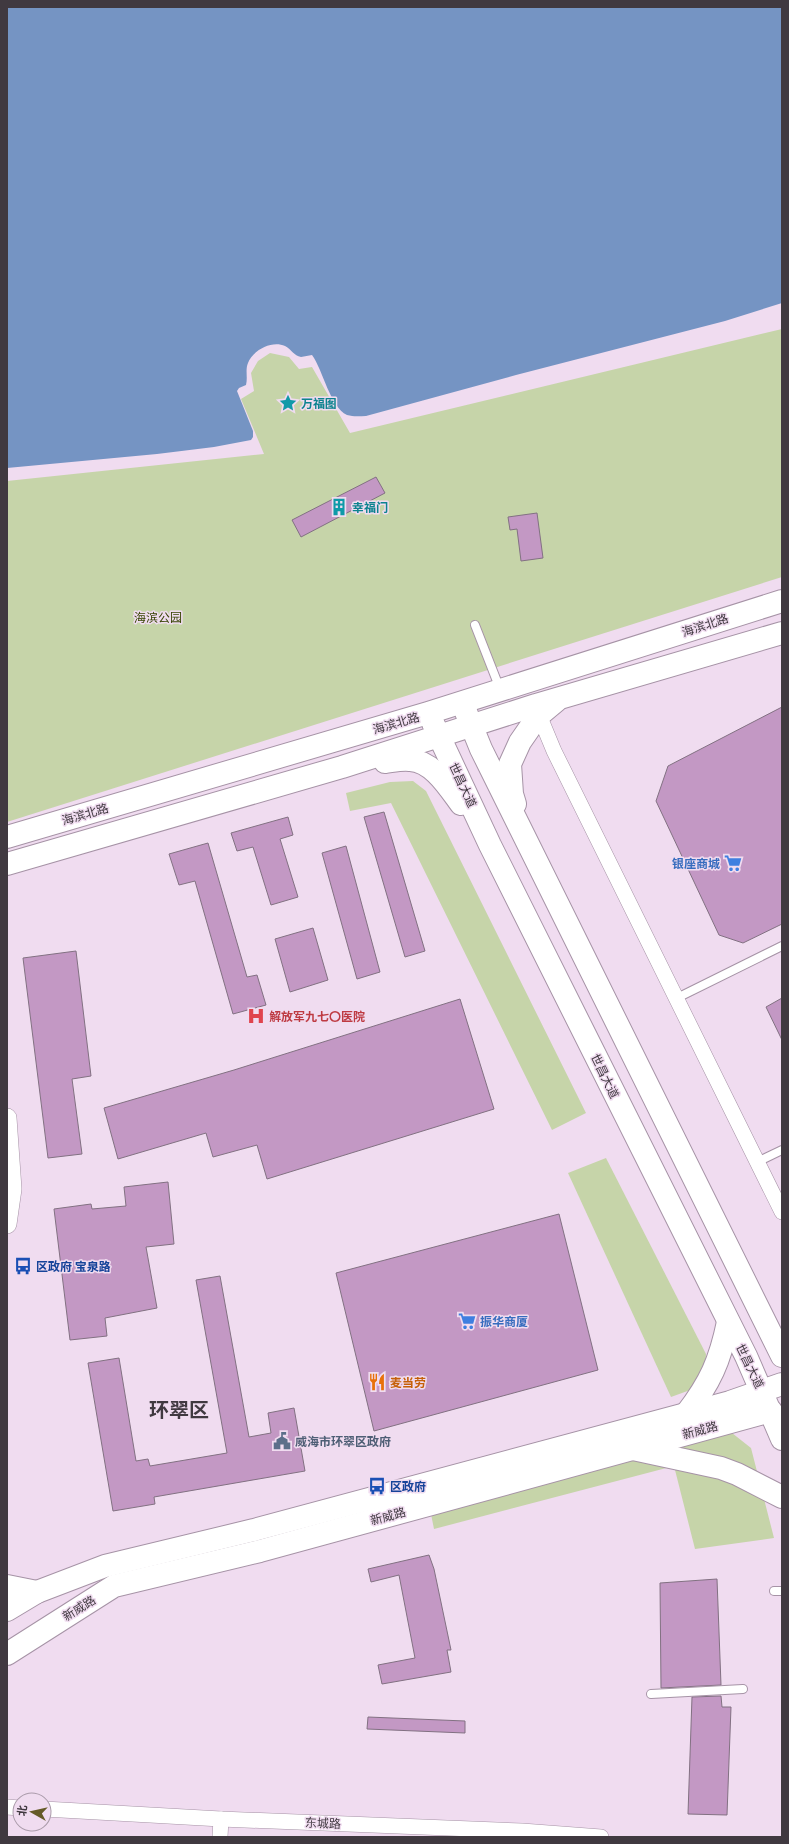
<svg xmlns="http://www.w3.org/2000/svg" width="789" height="1844" font-family="'IBM Plex Sans','Noto Sans SC',sans-serif">
<style>
.green{fill:#c6d4a9}
.water{fill:#7594c3}
.building{fill:#c398c4;stroke:#827182}
.lines{fill:none;stroke-linecap:round;stroke-linejoin:round}
.service-casing{stroke:#a693a6;stroke-width:10}
.minor-casing{stroke:#a693a6;stroke-width:16}
.tertiary-casing{stroke:#a693a6;stroke-width:20}
.secondary-casing{stroke:#a693a6;stroke-width:24}
.primary-casing{stroke:#a693a6;stroke-width:24}
.service{stroke:#fff;stroke-width:8}
.minor{stroke:#fff;stroke-width:15}
.tertiary{stroke:#fff;stroke-width:19}
.secondary{stroke:#fff;stroke-width:22}
.primary{stroke:#fff;stroke-width:22}
.labels{text-anchor:middle;dominant-baseline:central;stroke-width:3;stroke-linejoin:round;paint-order:stroke}
.culture-label{font-size:12px;font-weight:bold;fill:#0d838f;stroke:#f0dcf0;text-anchor:start}
.park-label{font-size:12px;fill:#364402;stroke:#f0dcf0}
.street-label{font-size:12px;fill:#403940;stroke:#f0dcf0}
.shop-label{font-size:12px;font-weight:bold;fill:#366cbe;stroke:#f0dcf0;text-anchor:end}
.health-label{font-size:12px;font-weight:bold;fill:#be3a42;stroke:#f0dcf0;text-anchor:start}
.transit-label{font-size:12px;font-weight:bold;fill:#164399;stroke:#f0dcf0;text-anchor:start}
.food-label{font-size:12px;font-weight:bold;fill:#c56008;stroke:#f0dcf0;text-anchor:start}
.service-label{font-size:12px;font-weight:bold;fill:#4e5e75;stroke:#f0dcf0;text-anchor:start}
.town-label{font-size:20px;font-weight:bold;fill:#403940;stroke:#f0dcf0}
</style>
<rect width="100%" height="100%" fill="#f0dcf0"/>
<!-- green -->
<g class="green">
<path d="M782,329V577L7,822V481L264,454L241,399L254,391L251,373L258,361L270,353L289,357L299,369L312,367L350,433Z"/>
<path d="M413,781L426,791L586,1113L552,1130L391,803L350,811L346,793L390,782Z"/>
<path d="M606,1158L706,1354L704,1385L671,1397L568,1173Z"/>
<path d="M732,1433L751,1448L774,1538L695,1549L674,1466L434,1529L431,1514Z"/>
</g>
<!-- water -->
<path class="water" d="M7,7H782V303L725,321L516,375L366,416C360,416 354,417 347,415C330,407 323,370 312,355L301,357C294,356 291,349 285,346C272,340 253,350 248,363C245,370 248,377 246,385L239,388L237,391L253,431V437L251,440L214,447L157,454L7,468Z"/>
<!-- building -->
<g class="building">
<path d="M376,477L385,493L301,537L292,520Z"/>
<path d="M537,513L543,558L521,561L517,529L510,530L508,517Z"/>
<path d="M782,707V924L743,943L719,935L656,801L668,766Z"/>
<path d="M384,812L425,951L405,957L364,817Z"/>
<path d="M288,817L293,835L280,839L298,897L271,905L253,847L237,851L231,833Z"/>
<path d="M208,843L247,977L257,975L266,1005L233,1014L195,881L179,885L169,854Z"/>
<path d="M346,846L380,972L357,979L322,853Z"/>
<path d="M313,928L328,980L290,992L275,939Z"/>
<path d="M76,951L91,1076L72,1079L82,1154L48,1158L23,958Z"/>
<path d="M782,998V1040L766,1007Z"/>
<path d="M460,999L494,1109L267,1179L257,1145L213,1157L206,1133L118,1159L104,1108L234,1070Z"/>
<path d="M168,1182L174,1244L146,1247L157,1308L105,1318L107,1336L70,1340L54,1209L91,1204L92,1209L126,1206L124,1187Z"/>
<path d="M559,1214L598,1370L374,1431L336,1273Z"/>
<path d="M220,1276L249,1437L271,1433L268,1413L294,1408L305,1471L154,1497L155,1504L113,1511L88,1363L119,1358L136,1461L148,1459L150,1466L227,1453L196,1280Z"/>
<path d="M429,1555L434,1569L451,1650H447L451,1672L382,1684L378,1665L415,1658L399,1575L371,1582L368,1569Z"/>
<path d="M717,1579L721,1685L661,1688L660,1583Z"/>
<path d="M721,1696L722,1707H731L727,1815L688,1814L692,1697Z"/>
<path d="M368,1717L465,1721V1733L367,1729Z"/>
</g>
<g class="lines">
<!-- service casing -->
<g class="service-casing">
<g id="service">
<path d="M475,625L500,689"/>
<path d="M677,998L782,946"/>
<path d="M757,1162L782,1150"/>
<path d="M774,1591H782"/>
<path d="M651,1694L743,1689"/>
</g>
</g>
<!-- minor casing -->
<g class="minor-casing">
<g id="minor">
<path d="M537,710L554,751L782,1212"/>
<path d="M7,1807L20,1808"/>
<path d="M44,1809L221,1819L522,1831L601,1837"/>
<path d="M220,1837L221,1819"/>
</g>
</g>
<!-- tertiary casing -->
<g class="tertiary-casing">
<path id="tertiary" d="M7,1118L12,1189L7,1224"/>
</g>
<!-- secondary casing -->
<g class="secondary-casing">
<g id="secondary">
<path d="M7,1586L37,1592"/>
<path d="M7,1610L37,1592L105,1566L254,1530L730,1402L782,1384"/>
<path d="M7,1654L114,1586L260,1551L771,1411"/>
</g>
</g>
<!-- primary casing -->
<g class="primary-casing">
<g id="primary">
<path d="M466,712L481,749L782,1356"/>
<path d="M433,723L490,845L746,1356L782,1439"/>
<path d="M385,762C393,761 402,759 410,760C433,761 449,788 461,804"/>
<path d="M515,804L512,794L510,764L520,742L538,716L556,701"/>
<path d="M7,837L428,713L782,601"/>
<path d="M7,864L342,767L536,705L782,633"/>
<path d="M686,1414C710,1383 720,1361 728,1322"/>
<path d="M633,1449L721,1468L737,1474L782,1497"/>
</g>
</g>
<!-- service -->
<use href="#service" class="service"/>
<!-- minor -->
<use href="#minor" class="minor"/>
<!-- tertiary -->
<use href="#tertiary" class="tertiary"/>
<!-- secondary -->
<use href="#secondary" class="secondary"/>
<!-- primary -->
<use href="#primary" class="primary"/>
</g>
<!-- icons -->
<defs>
<g id="sight-bare" transform="scale(1.38)"><path d="M0-6L1.8-2.2L6-1.7L2.9 1.2L3.7 5.4L0 3.3L-3.7 5.4L-2.9 1.2L-6-1.7L-1.8-2.2Z" fill="#0f9aa8" stroke="#f0dcf0" stroke-width="2.5" paint-order="stroke"/></g>
<g id="building-bare" transform="scale(1.38)"><path d="M-4-6H4V6H1V3H-1V6H-4ZM-2.5-4.3h1.7v1.8h-1.7ZM.8-4.3h1.7v1.8H.8ZM-2.5-1h1.7V.8h-1.7ZM.8-1h1.7V.8H.8Z" fill="#0f9aa8" stroke="#f0dcf0" stroke-width="2.5" paint-order="stroke"/></g>
<g id="supermarket-bare" transform="scale(1.38)"><path d="M-6-5.5h2.5l.6 2H6L4.5 2H-2.5L-4.4-4H-6ZM-1.5 3.2a1.3 1.3 0 1 0 .1 0ZM3 3.2a1.3 1.3 0 1 0 .1 0Z" fill="#3f7fe0" stroke="#f0dcf0" stroke-width="2.5" paint-order="stroke"/></g>
<g id="hospital-bare" transform="scale(1.38)"><path d="M-5-5h3v3.5h4V-5h3V5h-3V1.5h-4V5h-3Z" fill="#e0444e" stroke="#f0dcf0" stroke-width="2.5" paint-order="stroke"/></g>
<g id="bus-bare" transform="scale(1.38)"><path d="M-5-6H5V4H4V6H2V4H-2V6H-4V4H-5ZM-3.5-4V0h7V-4ZM-3.5 1.2v1.5H-2V1.2ZM2 1.2v1.5H3.5V1.2Z" fill="#1a4fb4" stroke="#f0dcf0" stroke-width="2.5" paint-order="stroke"/></g>
<g id="restaurant-bare" transform="scale(1.38)"><path d="M-5-6h1v4h1v-4h1v4h1v-4h1v5L-1.5 .5V6h-2V.5L-5-1ZM5-6V6H3V1.5H1.5Q1.5-4 5-6Z" fill="#e8710a" stroke="#f0dcf0" stroke-width="2.5" paint-order="stroke"/></g>
<g id="civic-bare" transform="scale(1.38)"><path d="M-.6-6.5H3V-4.5H.6V-3L4-1V1h2V6H-6V1h2V-1L-.6-3ZM-1.2 2.5V6h2.4V2.5Z" fill="#5c6f8a" stroke="#f0dcf0" stroke-width="2.5" paint-order="stroke"/></g>
</defs>
<g fill-rule="evenodd">
<use href="#sight-bare" x="288" y="403"/>
<use href="#building-bare" x="339" y="507"/>
<use href="#supermarket-bare" x="733" y="863"/>
<use href="#hospital-bare" x="256" y="1016"/>
<use href="#bus-bare" x="23" y="1266"/>
<use href="#supermarket-bare" x="467" y="1321"/>
<use href="#restaurant-bare" x="377" y="1382"/>
<use href="#civic-bare" x="282" y="1441"/>
<use href="#bus-bare" x="377" y="1486"/>
</g>
<g class="labels">
<!-- culture labels -->
<g class="culture-label">
<text x="301" y="403">万福图</text>
<text x="352" y="507">幸福门</text>
</g>
<!-- park labels -->
<g class="park-label">
<text x="158" y="617">海滨公园</text>
</g>
<!-- street labels -->
<g class="street-label">
<text transform="translate(705 625) rotate(-18)">海滨北路</text>
<text transform="translate(396 723) rotate(-16)">海滨北路</text>
<text transform="translate(463 785) rotate(65)">世昌大道</text>
<text transform="translate(85 814) rotate(-16)">海滨北路</text>
<text transform="translate(605 1076) rotate(64)">世昌大道</text>
<text transform="translate(750 1366) rotate(64)">世昌大道</text>
<text transform="translate(700 1430) rotate(-15)">新威路</text>
<text transform="translate(388 1516) rotate(-15)">新威路</text>
<text transform="translate(79 1608) rotate(-32)">新威路</text>
<text transform="translate(323 1823) rotate(2)">东城路</text>
</g>
<!-- shop labels -->
<g class="shop-label">
<text x="720" y="863">银座商城</text>
<text x="480" y="1321" text-anchor="start">振华商厦</text>
</g>
<!-- health labels -->
<g class="health-label">
<text x="269" y="1016">解放军九七〇医院</text>
</g>
<!-- transit labels -->
<g class="transit-label">
<text x="36" y="1266">区政府 宝泉路</text>
<text x="390" y="1486">区政府</text>
</g>
<!-- food labels -->
<g class="food-label">
<text x="390" y="1382">麦当劳</text>
</g>
<!-- service labels -->
<g class="service-label">
<text x="295" y="1441">威海市环翠区政府</text>
</g>
<!-- town labels -->
<g class="town-label">
<text x="179" y="1409">环翠区</text>
</g>
</g>
<!-- border -->
<rect width="789" height="1844" fill="none" stroke="#403940" stroke-width="16"/>
<!-- north arrow -->
<g transform="translate(32 1812) rotate(278)"><circle r="19" fill="#f0dcf0" stroke="#aa9baa"/>
<path d="M0-3L7 15L0 10L-7 15Z" fill="#655a27"/>
<text y="-6" font-size="11" font-weight="bold" text-anchor="middle" fill="#403940">北</text>
</g>
</svg>
